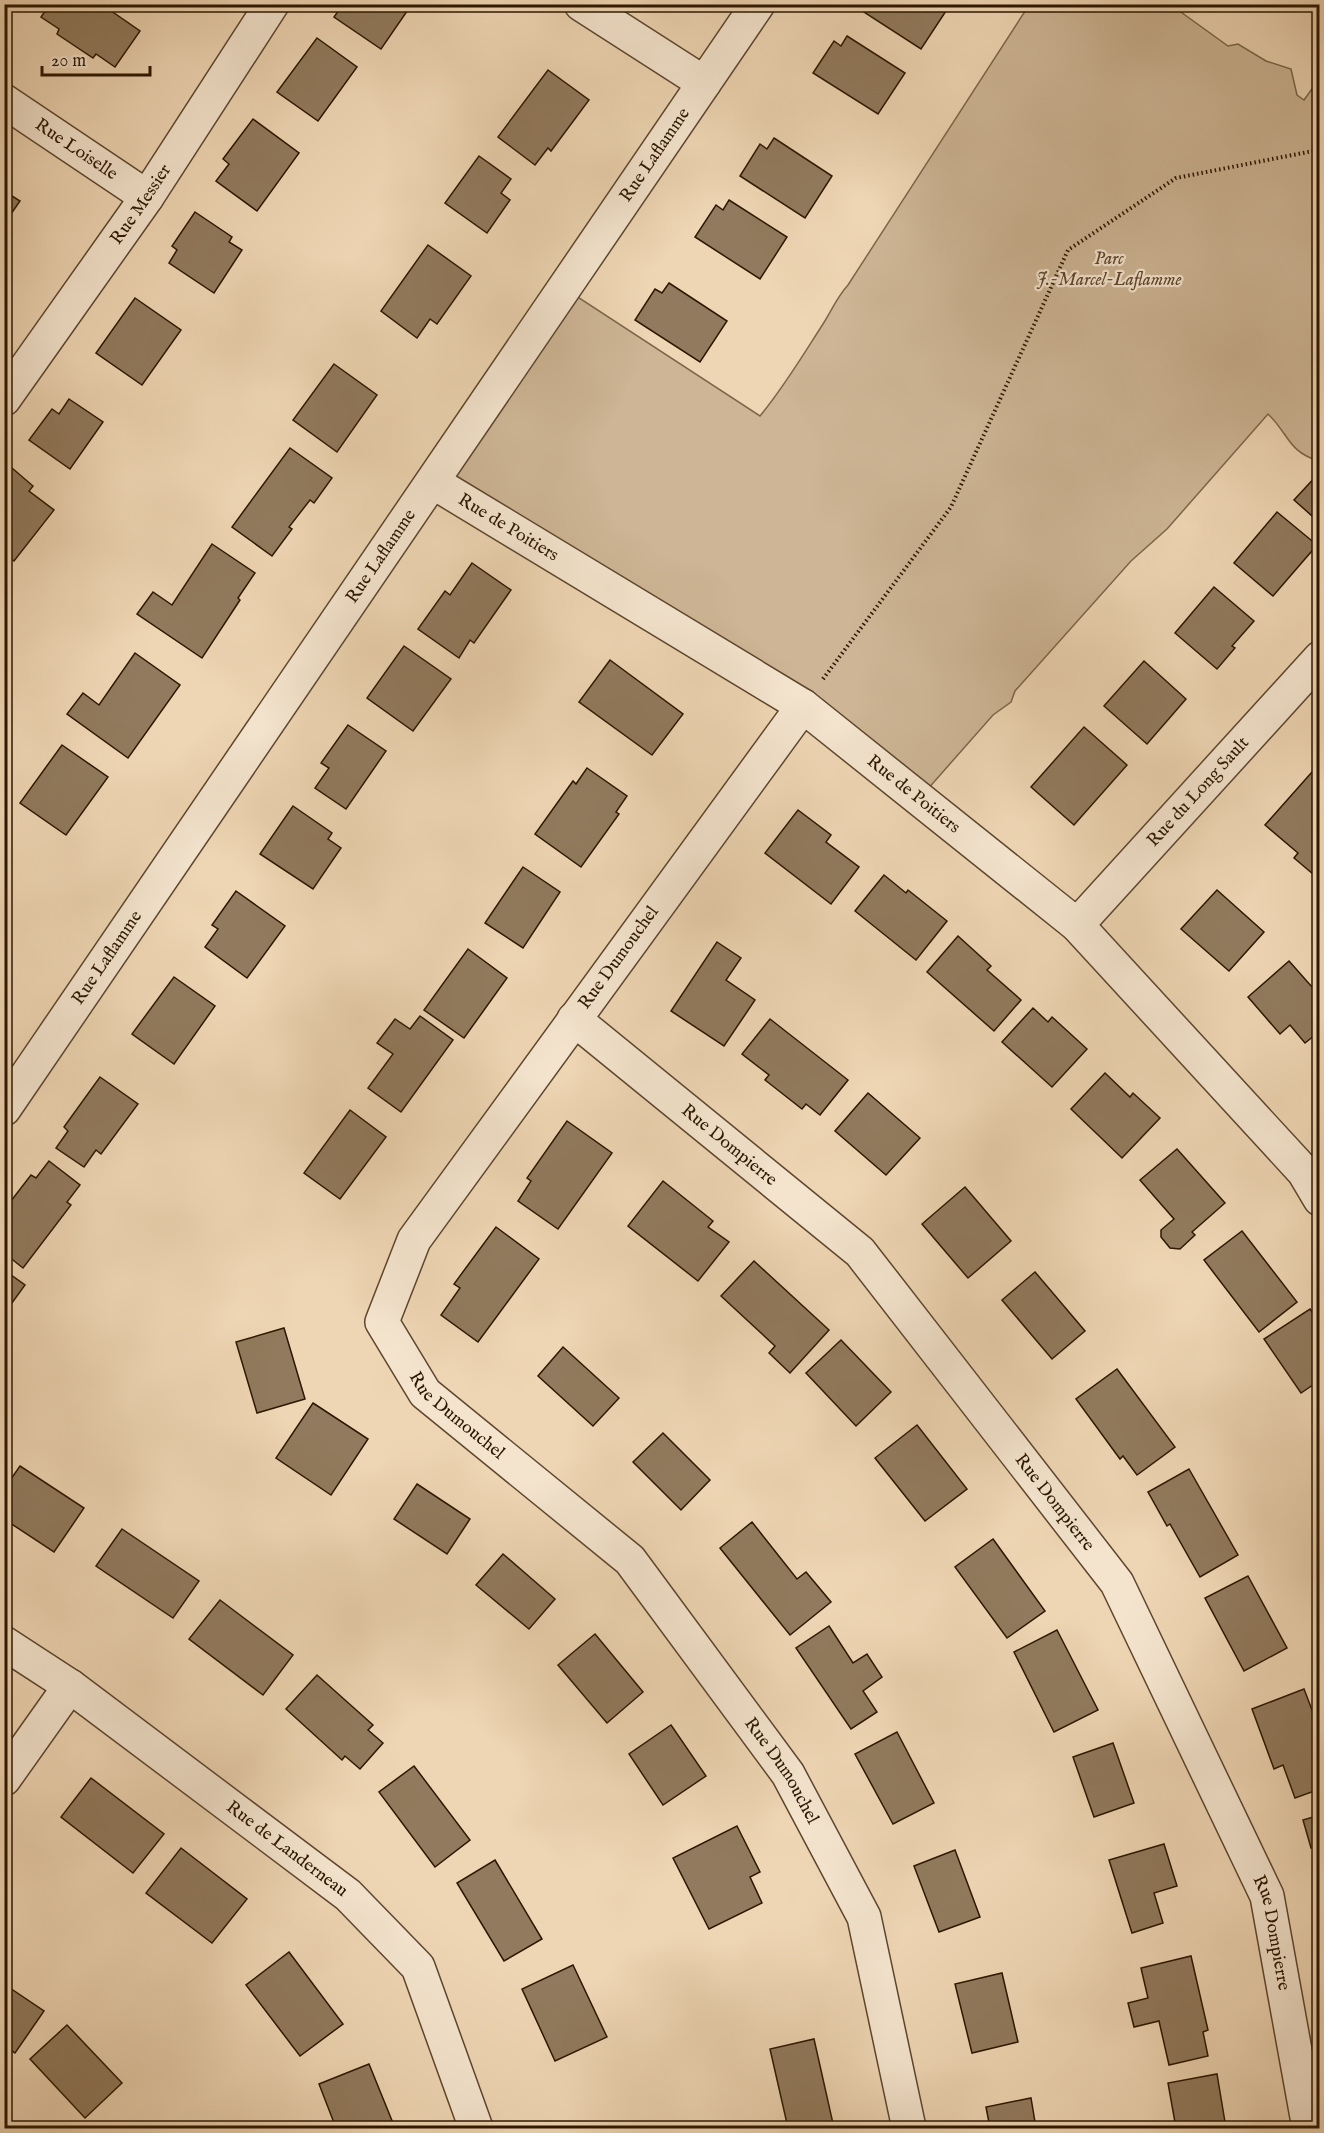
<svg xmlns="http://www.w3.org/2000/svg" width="1324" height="2133" font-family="'IM FELL English',serif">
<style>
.green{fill:#cdb595;stroke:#7c664a;stroke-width:1.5}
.building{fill:#917a5d;stroke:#2c1700;stroke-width:1.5}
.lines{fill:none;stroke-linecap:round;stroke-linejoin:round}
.minor-casing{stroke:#5c462d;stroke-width:36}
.path{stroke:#2c1700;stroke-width:4;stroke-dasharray:1.5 3;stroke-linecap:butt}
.minor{stroke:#f4e4ce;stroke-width:33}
.labels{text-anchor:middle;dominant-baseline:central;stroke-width:4.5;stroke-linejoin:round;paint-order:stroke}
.street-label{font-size:18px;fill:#2c1700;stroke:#f4e4ce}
.park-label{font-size:18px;font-style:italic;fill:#5c462d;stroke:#f4e4ce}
</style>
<rect width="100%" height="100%" fill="#eed5b3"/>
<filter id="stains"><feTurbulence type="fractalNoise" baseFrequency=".00333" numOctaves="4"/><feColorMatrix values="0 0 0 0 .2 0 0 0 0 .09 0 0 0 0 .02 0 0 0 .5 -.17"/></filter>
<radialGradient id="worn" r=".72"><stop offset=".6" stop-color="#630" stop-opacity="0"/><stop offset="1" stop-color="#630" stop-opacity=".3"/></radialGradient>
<!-- green -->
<path class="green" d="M1029,5H1171L1228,46L1238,44L1266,61L1291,69L1297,95L1304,100L1319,79V461C1288,452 1289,434 1268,414L1167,529L1131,561L1015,691L1011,702L993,715L919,799L433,482L564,288L760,416C784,387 803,355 823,324C832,310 837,297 848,285Z"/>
<!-- building -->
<g class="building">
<path d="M50,4H101L140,31L115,67L96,54L93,58L57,34L59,29L41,17Z"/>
<path d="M343,4H412L381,49L334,17Z"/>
<path d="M857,4H942L948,8L921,49L856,7Z"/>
<path d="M1302,4H1320V17Z"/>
<path d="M847,36L905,73L878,114L813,73L834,41L841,46Z"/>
<path d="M317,38L357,67L318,121L277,92Z"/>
<path d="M548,70L589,100L551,151L548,148L535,165L498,137Z"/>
<path d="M253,119L299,153L257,211L216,181L229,164L223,159Z"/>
<path d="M774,138L832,176L805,218L740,176L760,144L767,149Z"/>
<path d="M479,156L511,179L501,193L510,200L487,233L445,203Z"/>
<path d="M4,191L20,201L4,224Z"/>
<path d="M729,200L787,237L760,279L695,237L716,205L723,210Z"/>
<path d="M195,212L232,237L229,242L242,250L214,293L169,263L177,250L172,246Z"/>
<path d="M428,245L471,276L437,324L430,319L417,338L381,311Z"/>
<path d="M669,283L727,321L700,362L635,320L655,289L662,293Z"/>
<path d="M135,298L181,330L142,385L96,353Z"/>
<path d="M334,364L377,395L337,452L293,420Z"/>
<path d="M69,399L103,422L70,469L29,440L52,409L59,414Z"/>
<path d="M290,448L332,478L314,503L310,500L289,527L292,529L272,556L232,527Z"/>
<path d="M12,468L33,486L29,491L54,510L14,561L4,553V478Z"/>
<path d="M1320,472V523L1294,500Z"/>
<path d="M1277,512L1317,545L1273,596L1234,563Z"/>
<path d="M212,544L255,573L238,598L240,600L202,658L137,614L153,592L172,605Z"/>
<path d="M472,563L511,590L474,643L470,640L459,658L418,629L445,591L450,595Z"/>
<path d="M1214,587L1254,621L1232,646L1235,648L1217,669L1175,633Z"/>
<path d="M404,646L451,679L413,731L367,698Z"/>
<path d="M135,653L180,685L128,758L67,714L83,693L99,705Z"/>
<path d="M610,660L683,714L652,755L579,702Z"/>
<path d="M1144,661L1186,699L1147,744L1104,706Z"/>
<path d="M348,725L386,751L346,809L315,788L329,768L321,763Z"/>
<path d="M1084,727L1127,765L1074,825L1031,787Z"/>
<path d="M62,745L108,777L66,835L20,803Z"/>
<path d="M587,768L627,796L616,812L619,814L581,867L535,834L573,781L576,784Z"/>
<path d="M1312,772L1320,778V880L1294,858L1298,853L1265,825Z"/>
<path d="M293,806L332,833L328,839L341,848L313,889L260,854Z"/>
<path d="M798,810L831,835L826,842L859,867L831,904L765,853Z"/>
<path d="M523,867L560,892L523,948L485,923Z"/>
<path d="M884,875L906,893L908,890L947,921L916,960L855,911Z"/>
<path d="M1217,890L1264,932L1229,971L1181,929Z"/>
<path d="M236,891L285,926L247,978L205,947L218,929L212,925Z"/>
<path d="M958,936L991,966L987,970L1021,1000L994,1031L927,972Z"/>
<path d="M717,942L741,958L726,980L755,1000L724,1046L671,1011Z"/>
<path d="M468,949L507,978L464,1038L424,1010Z"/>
<path d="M1289,961L1320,996V1031L1305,1043L1290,1025L1280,1034L1248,997Z"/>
<path d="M174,977L215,1006L174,1064L132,1034Z"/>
<path d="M1033,1008L1048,1022L1052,1017L1087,1049L1052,1087L1002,1042Z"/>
<path d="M420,1016L453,1040L401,1112L368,1088L393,1054L377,1043L395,1019L410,1029Z"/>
<path d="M770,1019L848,1080L820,1115L806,1104L802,1109L765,1080L769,1075L742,1054Z"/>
<path d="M1105,1073L1130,1097L1133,1093L1160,1118L1122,1158L1071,1109Z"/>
<path d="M100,1077L138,1104L101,1154L96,1150L84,1167L56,1148L68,1131L64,1127Z"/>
<path d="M868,1093L920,1138L886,1175L835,1131Z"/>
<path d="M350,1110L386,1137L340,1199L304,1173Z"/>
<path d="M567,1121L612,1153L558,1229L518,1201L531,1181L527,1178Z"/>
<path d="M1177,1149L1225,1203L1192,1232L1195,1235L1180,1249L1170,1248L1161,1237V1230L1174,1219L1140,1180Z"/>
<path d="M49,1161L80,1185L67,1202L71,1205L23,1268L4,1253V1210L31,1175L36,1178Z"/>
<path d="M663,1181L713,1221L708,1227L729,1242L698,1281L628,1226Z"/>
<path d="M965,1187L1011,1241L968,1278L922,1224Z"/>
<path d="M496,1227L539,1259L478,1342L441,1315L460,1288L454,1284Z"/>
<path d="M1242,1231L1297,1302L1259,1332L1204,1260Z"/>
<path d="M754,1261L829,1330L790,1373L769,1353L775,1346L721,1296Z"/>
<path d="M4,1270L25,1285L4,1314Z"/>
<path d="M1035,1272L1085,1331L1052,1359L1002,1300Z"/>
<path d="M1310,1309L1320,1323V1380L1301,1393L1264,1339Z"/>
<path d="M284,1328L305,1399L257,1413L236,1342Z"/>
<path d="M841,1340L891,1392L856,1426L806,1373Z"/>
<path d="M563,1347L619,1398L593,1426L538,1376Z"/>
<path d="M1117,1369L1175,1447L1137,1475L1123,1456L1120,1459L1076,1399Z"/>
<path d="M313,1403L368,1439L331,1495L276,1458Z"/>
<path d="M917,1425L967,1489L925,1521L875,1458Z"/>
<path d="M663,1433L710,1480L681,1510L633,1462Z"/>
<path d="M20,1466L84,1508L54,1552L4,1519V1489Z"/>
<path d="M1189,1469L1238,1555L1200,1577L1170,1524L1167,1526L1148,1492Z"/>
<path d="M417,1484L470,1519L447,1554L394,1519Z"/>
<path d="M752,1522L797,1579L806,1572L831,1602L790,1635L720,1548Z"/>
<path d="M122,1529L199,1581L173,1618L96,1566Z"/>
<path d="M993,1539L1045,1611L1007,1638L955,1567Z"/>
<path d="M503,1554L555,1599L529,1629L476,1585Z"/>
<path d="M1248,1576L1287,1648L1244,1671L1205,1598Z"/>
<path d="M220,1600L293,1655L263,1695L189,1639Z"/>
<path d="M829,1626L853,1663L867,1654L882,1677L863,1691L877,1712L851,1729L796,1648Z"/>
<path d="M1057,1630L1098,1710L1054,1732L1014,1652Z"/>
<path d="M595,1634L643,1692L607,1723L558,1665Z"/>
<path d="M317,1675L373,1725L368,1730L383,1743L360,1769L345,1756L342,1760L286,1709Z"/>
<path d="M1304,1689L1320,1731V1789L1295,1798L1283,1765L1274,1769L1252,1709Z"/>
<path d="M671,1725L706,1776L663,1805L629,1754Z"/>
<path d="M897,1732L934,1803L893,1824L855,1754Z"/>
<path d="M1113,1743L1134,1803L1094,1817L1073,1757Z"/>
<path d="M414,1766L470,1840L435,1867L379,1792Z"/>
<path d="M91,1778L164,1834L133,1873L61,1817Z"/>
<path d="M1320,1815V1863L1315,1846L1311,1848L1303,1820Z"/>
<path d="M737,1826L760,1872L750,1877L762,1903L709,1929L673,1858Z"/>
<path d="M1164,1844L1177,1886L1154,1893L1163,1923L1132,1933L1109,1860Z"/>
<path d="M181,1848L247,1899L212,1943L146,1893Z"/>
<path d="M955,1850L980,1917L939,1932L914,1866Z"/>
<path d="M495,1860L542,1939L504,1961L457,1883Z"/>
<path d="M289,1952L343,2024L300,2056L246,1985Z"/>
<path d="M1191,1956L1208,2030L1203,2032L1208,2056L1169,2065L1159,2021L1134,2027L1128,2003L1148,1998L1141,1968Z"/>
<path d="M573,1965L607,2037L555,2061L522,1989Z"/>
<path d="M1002,1973L1018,2042L972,2053L955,1984Z"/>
<path d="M4,1984L44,2011L15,2053L4,2046Z"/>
<path d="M67,2025L122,2083L85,2118L30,2059Z"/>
<path d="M814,2039L834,2128H788L770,2049Z"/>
<path d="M369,2064L395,2128H336L319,2084Z"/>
<path d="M1217,2074L1226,2128H1176L1168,2083Z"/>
<path d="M1031,2098L1036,2128H990L986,2107Z"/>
</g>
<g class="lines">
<!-- minor casing -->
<g class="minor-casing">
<g id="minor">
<path d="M581,4L704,83"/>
<path id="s1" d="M4,101L147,197"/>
<path id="s2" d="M4,399L147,197L272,4"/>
<path id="s3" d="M433,482L803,706L1077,925L1304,1172L1320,1199"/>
<path id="s4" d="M803,706L414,1240L382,1322L425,1393L630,1560L788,1774L864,1917L909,2128"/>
<path id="s5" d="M1077,925L1320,658"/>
<path id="s6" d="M574,1019L860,1252L1117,1583L1267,1896L1309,2128"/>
<path id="s7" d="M4,1109L758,4"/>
<path id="s8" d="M4,1643L70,1686L348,1895L418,1967L476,2128"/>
<path d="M4,1779L70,1686"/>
</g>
</g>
<!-- path -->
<path class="path" d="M823,679L951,507L1068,250L1176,178L1313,151L1320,142"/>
<!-- minor -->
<use href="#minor" class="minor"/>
</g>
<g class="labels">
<!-- street labels -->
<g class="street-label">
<text stroke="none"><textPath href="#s1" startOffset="87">Rue Loiselle</textPath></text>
<text stroke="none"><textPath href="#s7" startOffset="1155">Rue Laflamme</textPath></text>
<text stroke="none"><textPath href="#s2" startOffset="238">Rue Messier</textPath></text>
<text stroke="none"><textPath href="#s3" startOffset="88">Rue de Poitiers</textPath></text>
<text stroke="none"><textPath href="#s7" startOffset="669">Rue Laflamme</textPath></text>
<text stroke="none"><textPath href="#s5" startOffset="180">Rue du Long Sault</textPath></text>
<text stroke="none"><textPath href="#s3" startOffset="574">Rue de Poitiers</textPath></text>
<text stroke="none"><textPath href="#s7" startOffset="183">Rue Laflamme</textPath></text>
<text transform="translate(619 958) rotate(-54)">Rue Dumouchel</text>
<text stroke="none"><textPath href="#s6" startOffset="200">Rue Dompierre</textPath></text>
<text stroke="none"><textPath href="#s4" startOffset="870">Rue Dumouchel</textPath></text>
<text stroke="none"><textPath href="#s6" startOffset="686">Rue Dompierre</textPath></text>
<text stroke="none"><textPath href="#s4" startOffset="1356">Rue Dumouchel</textPath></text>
<text stroke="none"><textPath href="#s8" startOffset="350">Rue de Landerneau</textPath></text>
<text stroke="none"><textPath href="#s6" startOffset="1172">Rue Dompierre</textPath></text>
</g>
<!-- park labels -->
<g class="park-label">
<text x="1109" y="259">Parc<tspan x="1109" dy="21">J.-Marcel-Laflamme</tspan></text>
</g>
</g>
<!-- margin -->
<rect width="1324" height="2133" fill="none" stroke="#eed5b3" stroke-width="24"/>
<rect x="6" y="6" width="1312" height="2121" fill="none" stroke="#2c1700" stroke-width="3"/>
<rect x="12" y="12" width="1300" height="2109" fill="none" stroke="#2c1700" stroke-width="1.5"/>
<!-- scale -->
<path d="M42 66v9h108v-9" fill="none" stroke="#2c1700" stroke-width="3"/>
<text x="51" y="66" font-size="18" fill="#2c1700" stroke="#f4e4ce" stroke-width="4.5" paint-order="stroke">20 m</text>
<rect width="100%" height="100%" filter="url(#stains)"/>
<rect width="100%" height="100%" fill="url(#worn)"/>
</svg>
